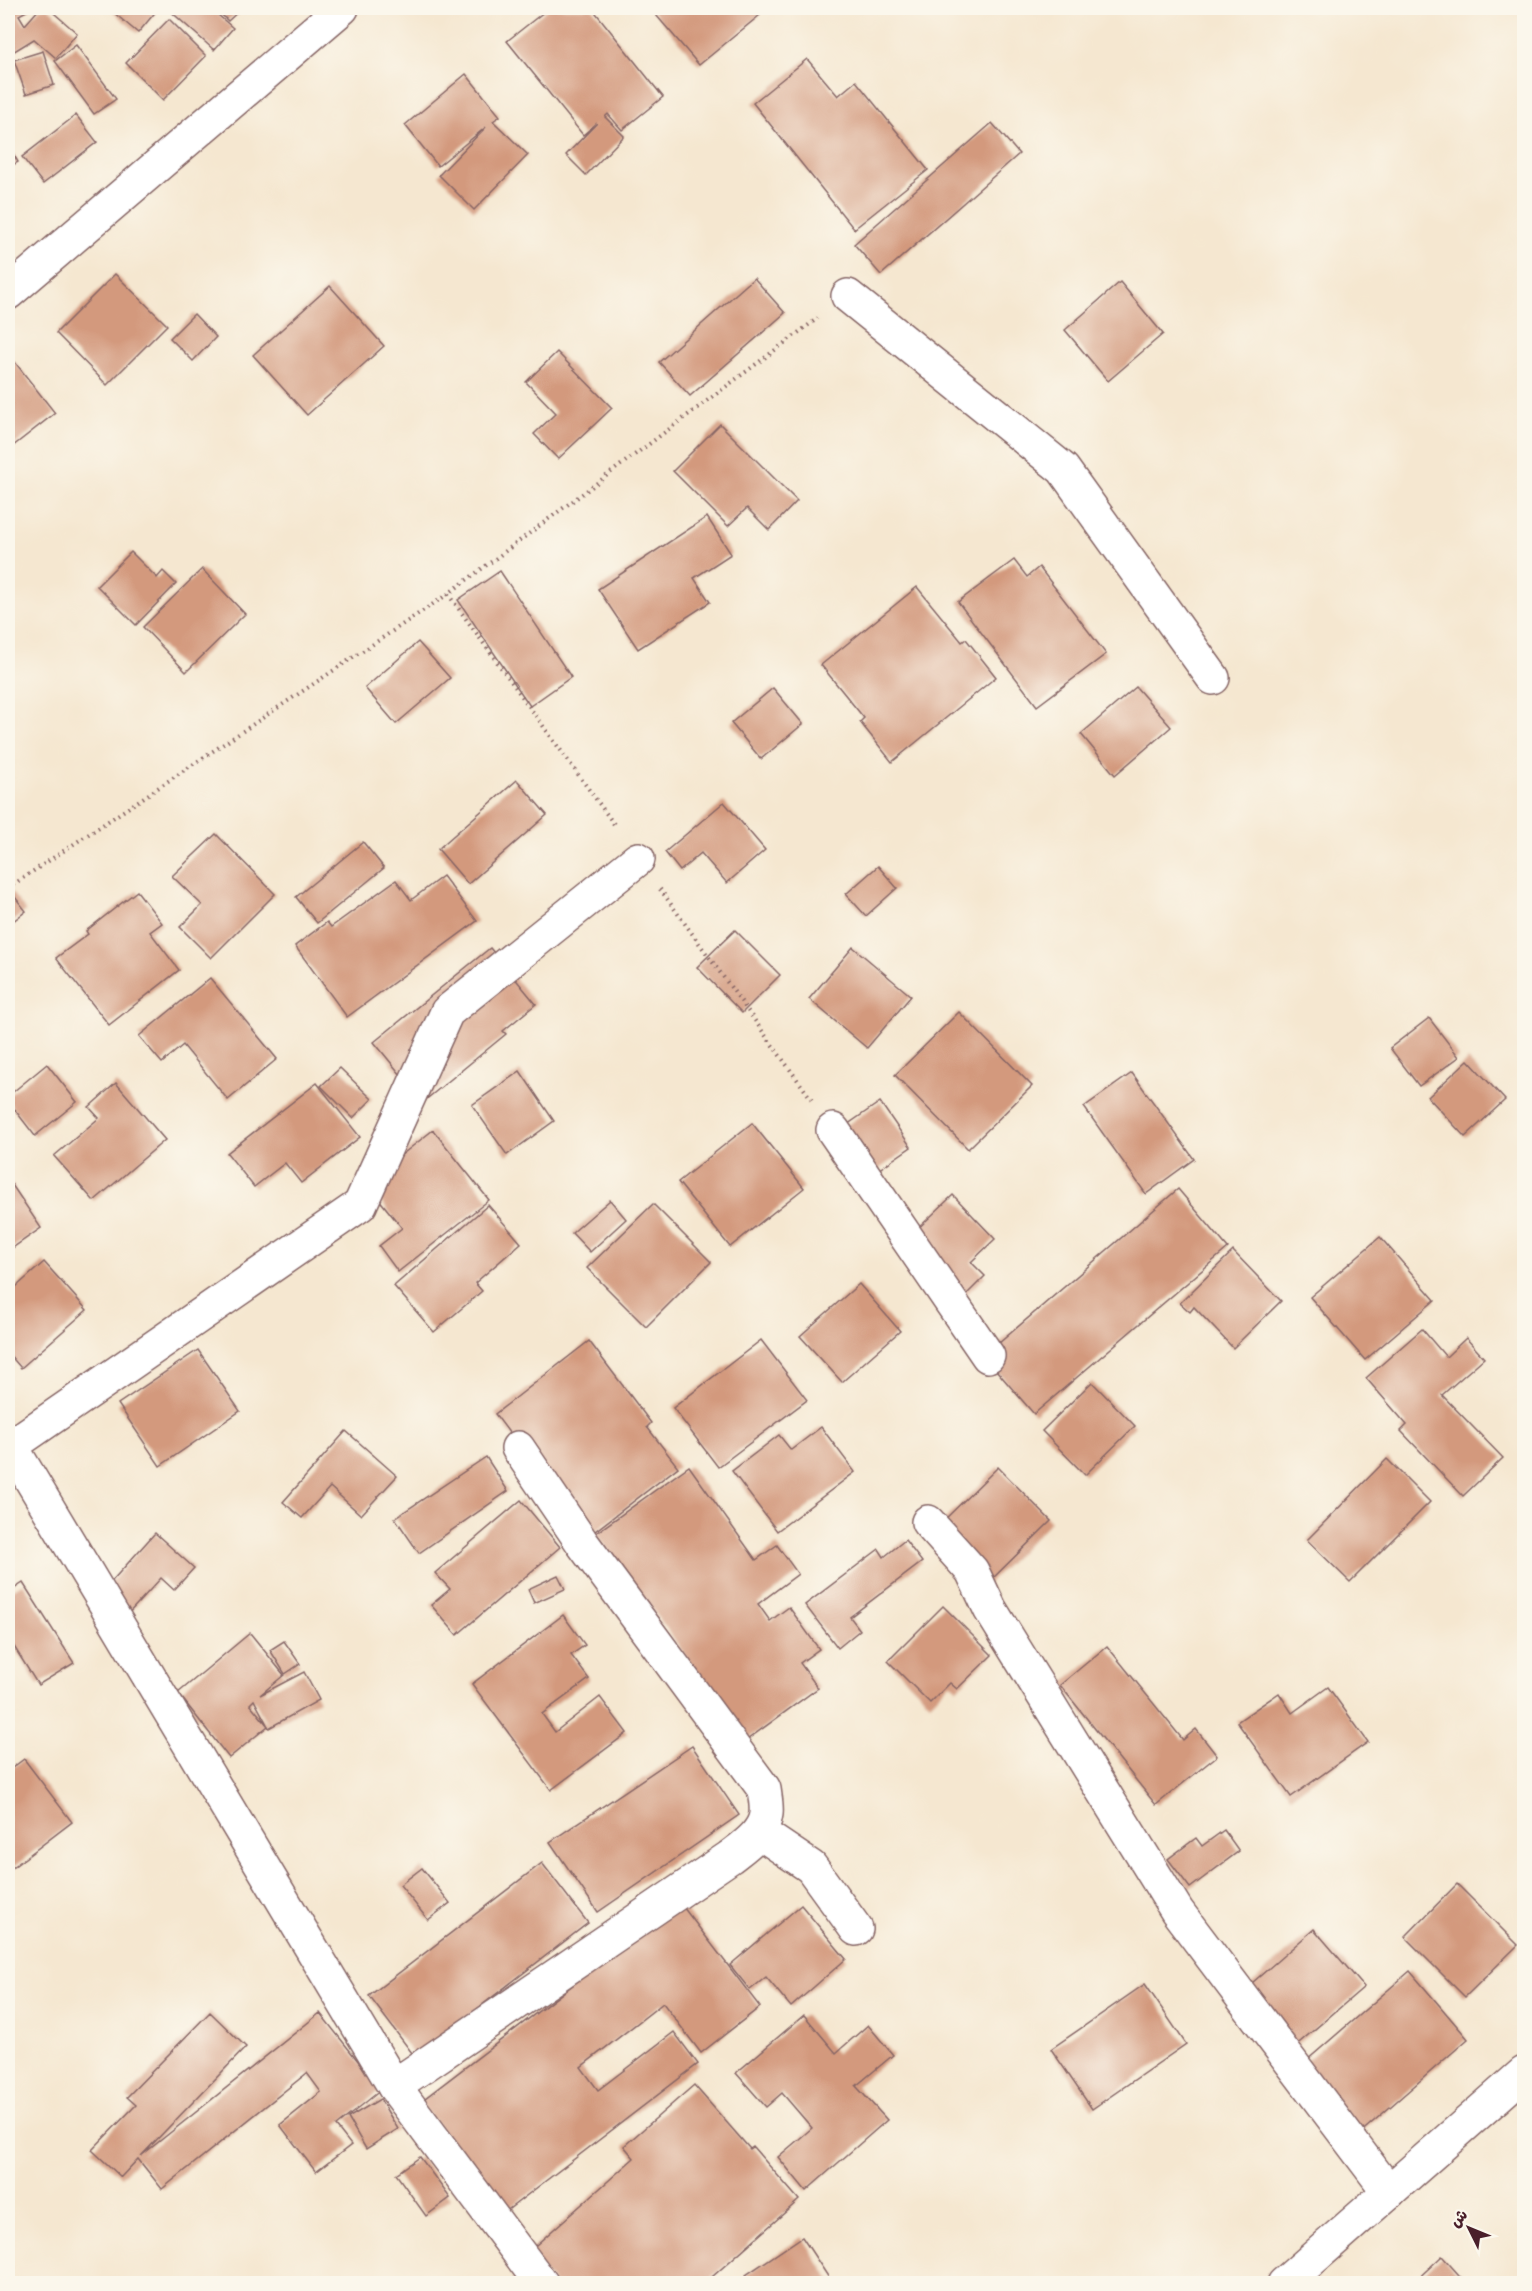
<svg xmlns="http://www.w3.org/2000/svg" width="1532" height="2291" font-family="Itim,'Playpen Sans Arabic',sans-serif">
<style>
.building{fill:#d3997d}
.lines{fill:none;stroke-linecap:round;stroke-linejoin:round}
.minor-casing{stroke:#866565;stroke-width:36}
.major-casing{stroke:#866565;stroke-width:36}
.path{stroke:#866565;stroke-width:4;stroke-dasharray:1.5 4.5;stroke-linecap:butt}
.minor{stroke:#fff;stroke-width:33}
.major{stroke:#fff;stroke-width:33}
</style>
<rect width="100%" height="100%" fill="#fbf7ec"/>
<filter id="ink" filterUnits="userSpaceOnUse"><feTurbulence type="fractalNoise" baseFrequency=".0167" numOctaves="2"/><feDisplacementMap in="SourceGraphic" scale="12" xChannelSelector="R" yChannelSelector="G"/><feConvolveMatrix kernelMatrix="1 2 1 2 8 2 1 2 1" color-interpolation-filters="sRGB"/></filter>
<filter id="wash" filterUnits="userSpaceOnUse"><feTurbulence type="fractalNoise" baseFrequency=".008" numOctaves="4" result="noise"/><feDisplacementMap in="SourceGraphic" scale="24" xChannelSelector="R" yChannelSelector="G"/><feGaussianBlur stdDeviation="1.35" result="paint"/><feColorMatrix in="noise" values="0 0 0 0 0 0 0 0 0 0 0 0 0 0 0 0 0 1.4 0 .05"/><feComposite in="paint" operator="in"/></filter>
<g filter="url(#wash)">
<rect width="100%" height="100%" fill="#f5e7d0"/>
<g id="blocks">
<!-- building -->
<g class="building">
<path d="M8,8H32L19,15L25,25L40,8H48L77,33L56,58L34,39L8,55Z"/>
<path d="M116,8H156L158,9L138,33L113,12Z"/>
<path d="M167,8H210L233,28L214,50Z"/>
<path d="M215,8H242L228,21Z"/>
<path d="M549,8H592L663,97L622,130L608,114L605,117L624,136L586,175L566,155L597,123L583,135L507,41Z"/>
<path d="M650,8H753L760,15L699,65Z"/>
<path d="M169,19L206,56L163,100L126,63Z"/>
<path d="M76,45L116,99L94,114L55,61Z"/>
<path d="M43,51L54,85L26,94L14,60Z"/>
<path d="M807,59L838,96L856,81L928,170L854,229L753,103Z"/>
<path d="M466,74L500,116L493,121L528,155L474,210L439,175L486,127L438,166L405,125Z"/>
<path d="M76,115L97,142L43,184L22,157Z"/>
<path d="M992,123L1019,154L881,275L854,244Z"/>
<path d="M8,145L18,162L8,168Z"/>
<path d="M115,274L167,325L107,385L56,333Z"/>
<path d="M754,278L785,313L690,396L659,362Z"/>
<path d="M1120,282L1163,334L1108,381L1065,330Z"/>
<path d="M330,286L384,346L307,415L253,355Z"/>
<path d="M194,314L216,337L193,361L170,338Z"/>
<path d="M557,352L612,408L558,459L534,434L556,413L526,382Z"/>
<path d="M14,361L55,413L8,450V366Z"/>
<path d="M720,424L797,501L769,530L747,508L728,526L673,471Z"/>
<path d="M707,517L731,554L694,578L710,602L638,649L598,589Z"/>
<path d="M131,552L157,578L163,571L176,584L136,625L97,586Z"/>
<path d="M1014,560L1027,577L1039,567L1106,654L1037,706L958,602Z"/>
<path d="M202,569L245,614L186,672L143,627Z"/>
<path d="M500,571L571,677L530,706L458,600Z"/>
<path d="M917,587L962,642L966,639L996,677L892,762L860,722L864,718L821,665Z"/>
<path d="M418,642L450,678L396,724L365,688Z"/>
<path d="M1136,687L1171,727L1115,775L1081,734Z"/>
<path d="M773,688L803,724L761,759L731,723Z"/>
<path d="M517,780L547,815L468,884L438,849Z"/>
<path d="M724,802L765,850L727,883L701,853L680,871L665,852Z"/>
<path d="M216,834L275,894L211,958L180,927L202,905L172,876Z"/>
<path d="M363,842L384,868L317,923L296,897Z"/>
<path d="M878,866L897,888L866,916L846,894Z"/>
<path d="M443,876L477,921L347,1017L295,946L327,922L331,927L396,880L411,900Z"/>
<path d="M137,891L162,923L150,932L179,970L109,1025L56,958L88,934L86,931Z"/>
<path d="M11,892L26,911L8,925V894Z"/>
<path d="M735,930L780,975L742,1013L697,967Z"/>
<path d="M853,947L911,996L867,1048L809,999Z"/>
<path d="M490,948L536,1004L503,1031L506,1034L423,1102L374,1042Z"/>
<path d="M210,978L277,1059L228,1100L183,1045L162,1063L139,1036Z"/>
<path d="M959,1012L1032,1086L968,1149L895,1075Z"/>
<path d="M1429,1018L1459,1057L1419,1086L1390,1048Z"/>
<path d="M1468,1060L1505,1100L1465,1137L1428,1097Z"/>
<path d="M47,1064L77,1102L35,1136L8,1101V1096Z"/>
<path d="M340,1068L372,1099L353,1118L321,1086Z"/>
<path d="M520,1071L554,1121L507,1155L472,1105Z"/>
<path d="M1132,1073L1194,1159L1146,1194L1084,1107Z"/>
<path d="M116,1083L165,1140L94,1201L54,1156L99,1118L89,1107Z"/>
<path d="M317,1083L360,1137L301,1183L285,1163L254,1187L227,1153Z"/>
<path d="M880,1102L911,1147L862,1181L831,1136Z"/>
<path d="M752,1123L804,1188L730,1247L678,1182Z"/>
<path d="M433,1130L489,1200L398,1272L379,1246L402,1228L366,1183Z"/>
<path d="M8,1179L41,1228L8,1251Z"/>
<path d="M1178,1189L1228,1248L1034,1414L984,1356Z"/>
<path d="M953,1195L995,1239L971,1262L985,1276L963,1298L906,1240Z"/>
<path d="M610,1200L626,1219L590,1252L572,1233Z"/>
<path d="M653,1204L711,1262L646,1327L587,1268Z"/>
<path d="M488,1205L521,1243L475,1283L482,1291L434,1332L394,1286Z"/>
<path d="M1380,1237L1435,1300L1365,1360L1310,1297Z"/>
<path d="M1233,1251L1281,1301L1233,1348L1194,1307L1190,1312L1180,1303Z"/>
<path d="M44,1262L87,1310L21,1368L8,1353V1294Z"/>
<path d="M859,1284L900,1331L842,1382L800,1336Z"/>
<path d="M1422,1329L1446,1357L1466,1338L1484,1358L1442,1395L1503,1458L1463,1496L1401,1431L1407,1425L1366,1378Z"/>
<path d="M761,1340L807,1400L718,1467L673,1408Z"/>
<path d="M589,1341L651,1423L647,1427L678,1467L586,1538L550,1487L495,1414Z"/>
<path d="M198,1350L240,1411L160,1466L118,1404Z"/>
<path d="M1092,1382L1135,1426L1085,1475L1042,1431Z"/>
<path d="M821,1427L855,1472L777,1531L732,1471L779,1435L791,1450Z"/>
<path d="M346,1431L397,1476L361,1515L330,1487L302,1518L283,1502Z"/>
<path d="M486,1457L508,1491L419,1553L395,1518Z"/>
<path d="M1387,1459L1430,1502L1350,1582L1307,1540Z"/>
<path d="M689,1466L756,1560L777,1545L798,1574L758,1604L770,1621L789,1607L819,1649L800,1663L818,1688L744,1742L669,1632L596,1533Z"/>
<path d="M998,1467L1051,1521L985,1586L932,1532Z"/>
<path d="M521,1500L560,1547L457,1635L431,1605L450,1589L435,1573Z"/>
<path d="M155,1533L194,1568L174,1590L161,1578L127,1615L102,1592Z"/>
<path d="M905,1540L922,1562L850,1617L860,1630L838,1648L805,1605L879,1549L884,1557Z"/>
<path d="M558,1575L565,1589L534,1603L528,1589Z"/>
<path d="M23,1583L74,1663L38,1685L8,1637V1593Z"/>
<path d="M943,1606L992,1655L957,1689L950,1683L930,1703L888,1661Z"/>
<path d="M563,1615L585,1645L571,1655L589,1679L542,1714L555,1732L600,1697L627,1733L551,1790L472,1684Z"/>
<path d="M250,1633L284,1675L260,1695L304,1672L319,1700L269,1728L254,1700L250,1704L268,1726L229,1758L178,1693Z"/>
<path d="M284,1641L300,1664L285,1674L270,1650Z"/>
<path d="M1107,1646L1183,1740L1196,1729L1217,1756L1156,1805L1060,1685Z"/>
<path d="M1328,1687L1368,1742L1291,1797L1237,1722L1279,1693L1292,1713Z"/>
<path d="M692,1746L739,1815L598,1912L550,1842Z"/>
<path d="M24,1759L72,1822L8,1871V1771Z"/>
<path d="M1224,1830L1239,1851L1190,1888L1168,1859L1196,1838L1202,1846Z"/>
<path d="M542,1863L588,1923L415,2057L369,1996Z"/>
<path d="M422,1868L450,1903L428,1920L400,1885Z"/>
<path d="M1457,1884L1518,1945L1465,1997L1405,1937Z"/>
<path d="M680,1903L760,2007L701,2053L663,2003L581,2067L598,2090L674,2032L698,2064L505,2212L420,2102Z"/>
<path d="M801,1905L846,1959L791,2007L766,1977L750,1990L730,1965Z"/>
<path d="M1314,1929L1364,1987L1286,2054L1237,1996Z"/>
<path d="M1410,1971L1468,2039L1343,2148L1284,2080Z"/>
<path d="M1145,1984L1186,2044L1092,2109L1051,2049Z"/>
<path d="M210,2012L246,2047L141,2156L320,2013L381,2090L336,2126L351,2145L316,2172L280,2125L321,2092L307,2073L162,2189L138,2159L121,2177L92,2150L136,2105L127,2097Z"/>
<path d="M804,2015L836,2053L868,2025L893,2055L856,2086L887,2120L806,2191L778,2157L812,2128L782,2093L766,2107L736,2073Z"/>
<path d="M694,2085L750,2149L753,2147L799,2200L704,2284H554L527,2253L634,2158L624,2146Z"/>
<path d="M380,2099L398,2129L366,2149L348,2118Z"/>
<path d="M420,2157L450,2198L426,2216L396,2174Z"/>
<path d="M802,2237L833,2284H752L746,2275Z"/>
<path d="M1442,2256L1467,2284H1412Z"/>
</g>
</g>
</g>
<g filter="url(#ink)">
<use href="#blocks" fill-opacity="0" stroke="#866565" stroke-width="1.5"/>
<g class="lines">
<!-- minor casing -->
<g class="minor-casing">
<g id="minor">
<path d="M8,293L342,8"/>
<path d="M848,296L1063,469L1213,678"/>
<path d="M833,1130L988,1356"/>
<path d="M8,1441L394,2086L542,2284"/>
<path d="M11,1446L360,1205L447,1012L638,859"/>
<path d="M928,1522L972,1571L990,1609L1177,1911L1389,2192"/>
<path d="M759,1832L811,1867L856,1929"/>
<path d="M394,2086L730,1857C744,1846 764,1833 766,1814C767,1806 765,1797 764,1789L583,1544L518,1448"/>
</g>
</g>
<!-- major casing -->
<g class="major-casing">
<path id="major" d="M1284,2284L1524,2073"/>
</g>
<!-- path -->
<g class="path">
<path d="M448,594L616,827"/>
<path d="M8,888L448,594L818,318"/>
<path d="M660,889L812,1100"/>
</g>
<!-- minor -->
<use href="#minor" class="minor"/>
<!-- major -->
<use href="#major" class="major"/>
</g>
</g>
<!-- margin -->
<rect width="1532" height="2291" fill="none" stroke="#fbf7ec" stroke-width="30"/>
<!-- north arrow -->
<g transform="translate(1469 2228) rotate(313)" stroke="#fbf7ec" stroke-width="4.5" paint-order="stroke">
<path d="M0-4.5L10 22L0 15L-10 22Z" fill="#4a1f2b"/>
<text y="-9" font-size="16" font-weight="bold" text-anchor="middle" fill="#4a1f2b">ش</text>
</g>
</svg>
